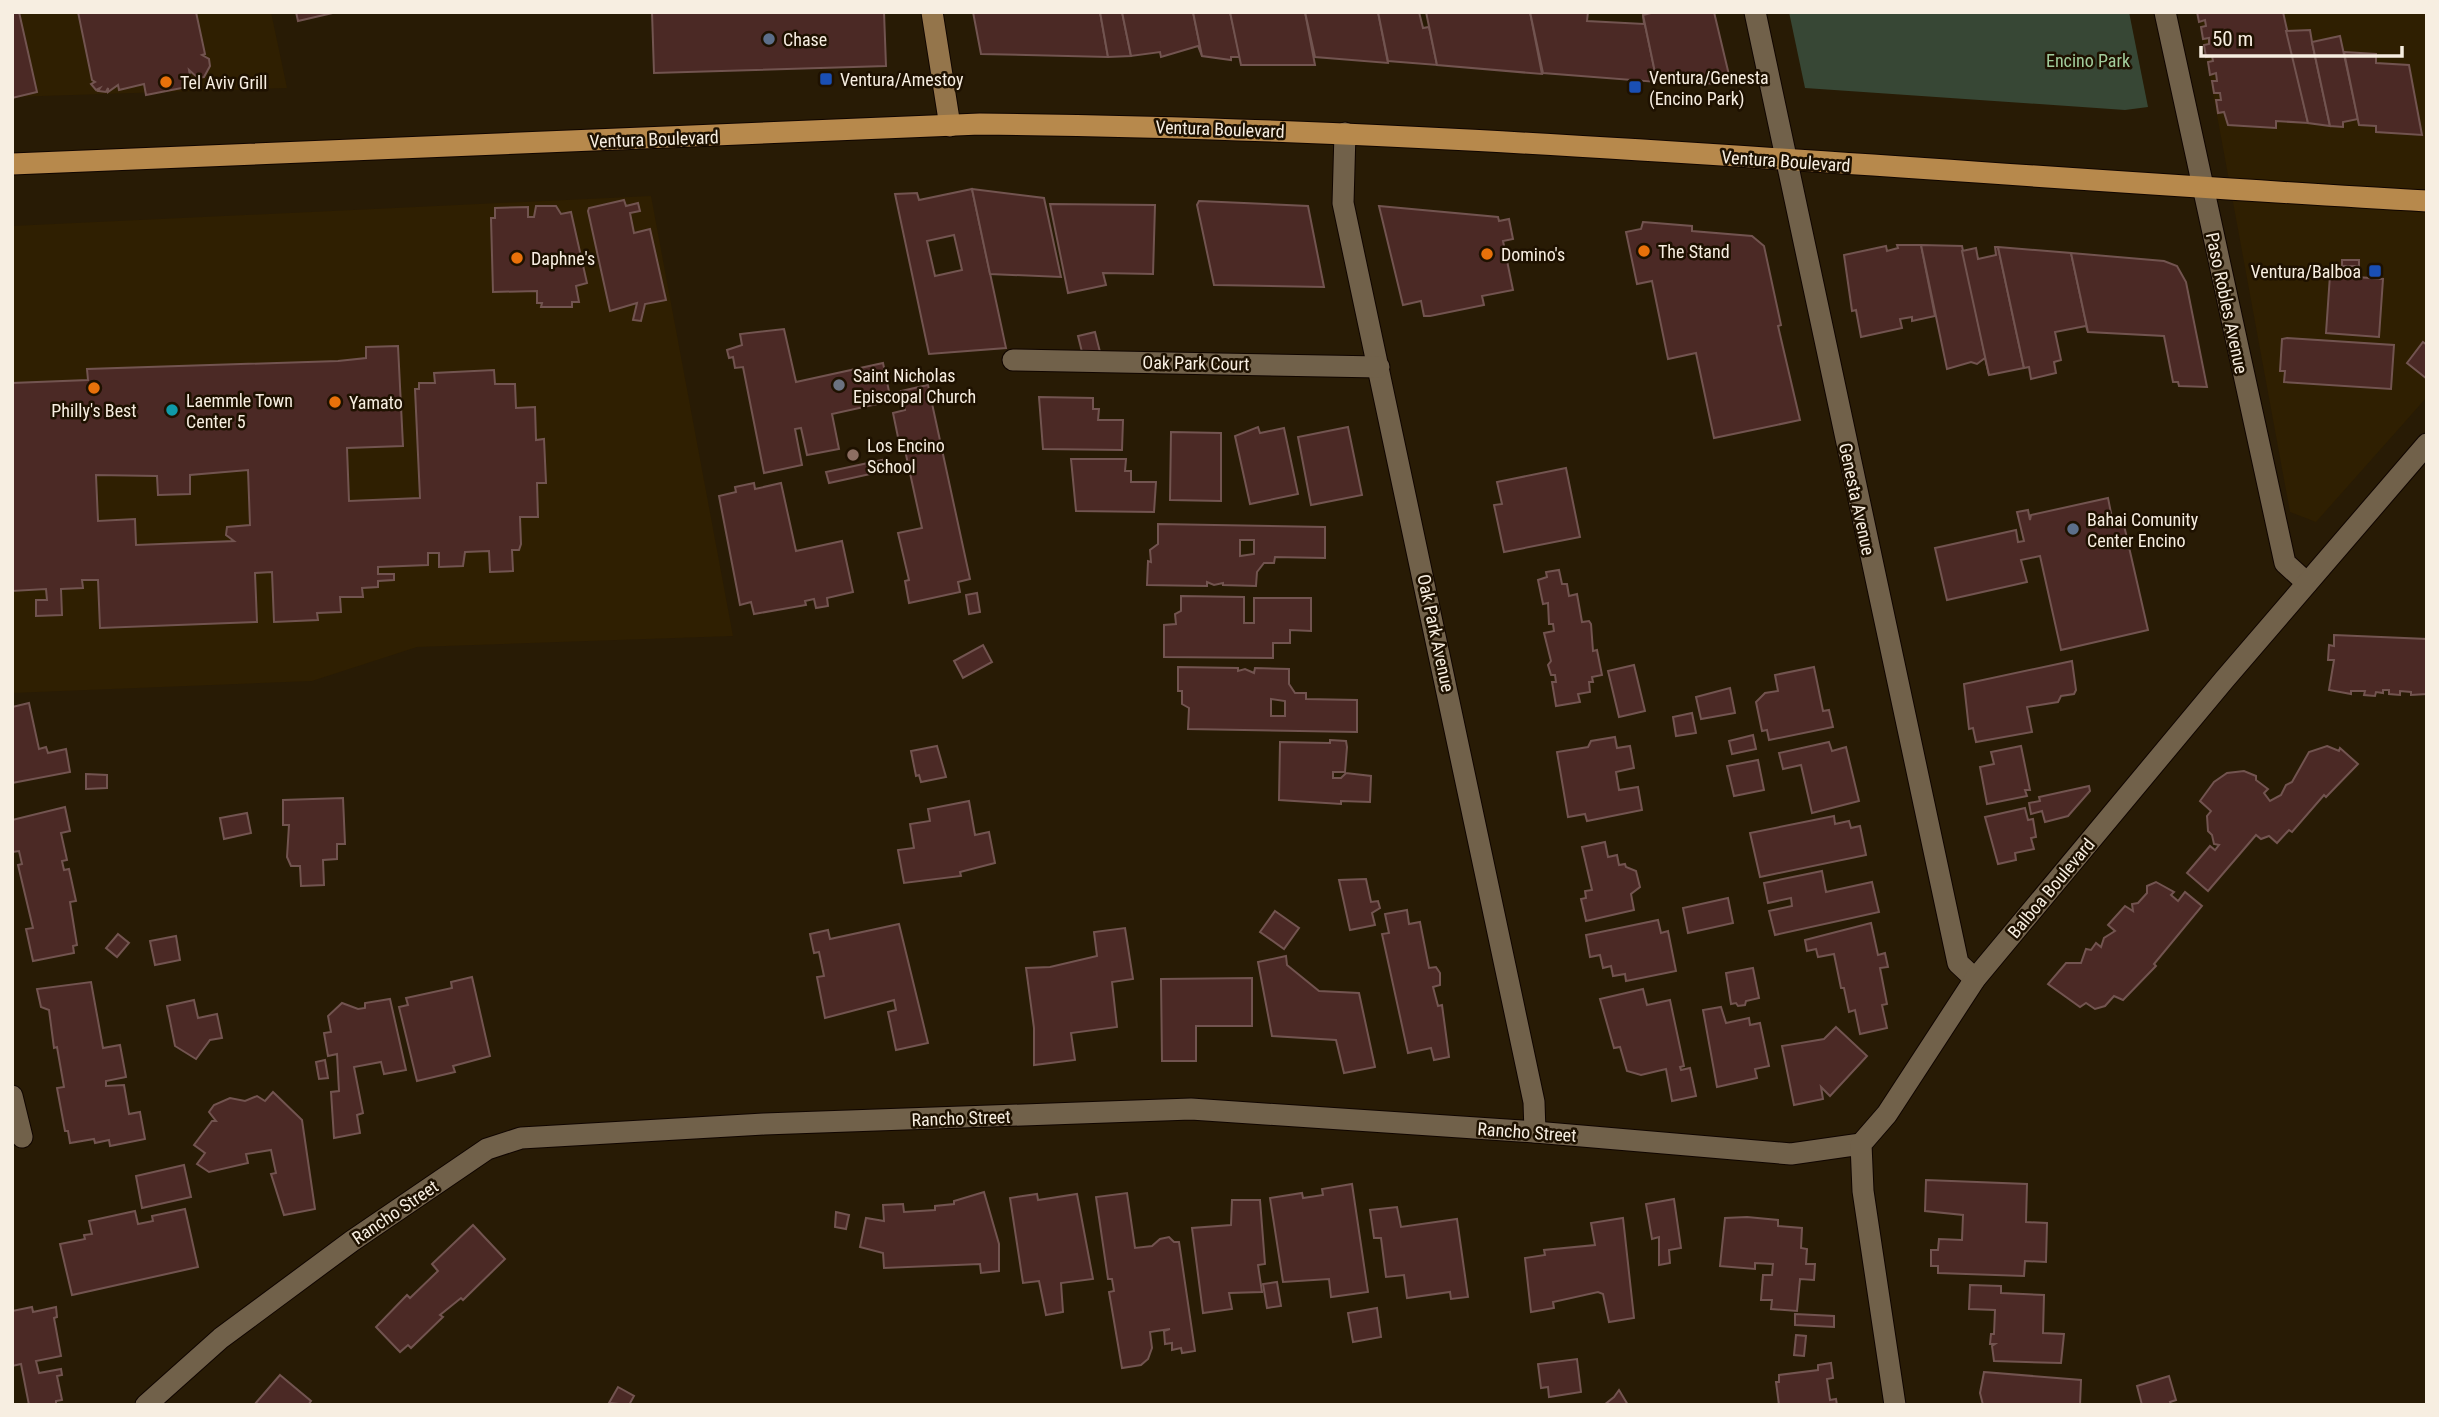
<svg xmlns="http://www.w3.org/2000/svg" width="2439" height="1417" font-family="'Roboto Condensed',sans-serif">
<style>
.built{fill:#2f1f01}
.green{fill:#374735}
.building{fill:#4b2925;stroke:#725450;stroke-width:2;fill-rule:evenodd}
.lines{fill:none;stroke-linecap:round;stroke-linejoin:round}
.street-casing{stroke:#100500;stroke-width:23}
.secondary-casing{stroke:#100500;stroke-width:23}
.primary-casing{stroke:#100500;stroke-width:23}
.street{stroke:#71614a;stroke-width:21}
.secondary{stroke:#94754b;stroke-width:21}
.primary{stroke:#b7894c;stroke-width:21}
.service-dot{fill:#5c6f8a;stroke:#1e1100;stroke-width:2.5}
.transit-dot{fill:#1a4fb4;stroke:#1e1100;stroke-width:2.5}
.food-dot{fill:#e8710a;stroke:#1e1100;stroke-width:2.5}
.worship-dot{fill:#6b7280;stroke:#1e1100;stroke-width:2.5}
.culture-dot{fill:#0f9aa8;stroke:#1e1100;stroke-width:2.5}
.education-dot{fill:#8d6e63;stroke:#1e1100;stroke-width:2.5}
.labels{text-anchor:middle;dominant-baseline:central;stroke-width:5;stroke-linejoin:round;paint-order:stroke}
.poi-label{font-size:18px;fill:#f7eee1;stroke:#1e1100;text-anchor:start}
.park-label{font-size:18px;fill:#a2cd9c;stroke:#1e1100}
.street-label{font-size:18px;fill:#f7eee1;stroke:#1e1100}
</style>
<rect width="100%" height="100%" fill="#281b05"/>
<!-- built -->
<g class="built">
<path d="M12,12H271L287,88L12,97Z"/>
<path d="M2198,12H2427V397L2316,522L2290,512Z"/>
<path d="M651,196L733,636L417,647L312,681L12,693V226Z"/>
</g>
<!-- green -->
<path class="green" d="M1789,12H2129L2148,107L2125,110L1805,88Z"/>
<!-- building -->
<g class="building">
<path d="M12,12H19L37,92L12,98Z"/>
<path d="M78,12H196L205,54L202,55L209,59L210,66L204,77L198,78L189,70L192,86L146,95L144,84L119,90L118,85L108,92V88L106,92L98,91L100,88L96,90L91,84L95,82L92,80Z"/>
<path d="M296,12H337L298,21Z"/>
<path d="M652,12H884L886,66L654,73Z"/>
<path d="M973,12H1100L1108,57L981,54Z"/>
<path d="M1100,12H1122L1131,56L1108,57Z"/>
<path d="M1122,12H1193L1202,56L1198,46L1161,57L1160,52L1131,56Z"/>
<path d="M1193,12H1230L1240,57H1231V60L1202,56Z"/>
<path d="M1230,12H1305L1315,65H1241Z"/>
<path d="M1305,12H1378L1388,63L1315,57Z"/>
<path d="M1378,12H1419L1423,28L1429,27L1437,65L1388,61Z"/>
<path d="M1426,12H1530L1542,74L1437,65Z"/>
<path d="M1530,12H1588L1587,21L1644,24L1643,15L1657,82L1543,73Z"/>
<path d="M1655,12H1714L1729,75L1727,84L1657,82L1643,15Z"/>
<path d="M2197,12H2283L2308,123L2276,121V128L2228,125L2224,112L2218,113L2216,100H2221L2220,93H2214L2212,81H2217L2216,73L2210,75L2208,62L2213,61L2212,56L2206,57L2204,45L2209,44V38L2203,39L2201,27L2206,26L2205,20L2199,22Z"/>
<path d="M2310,30L2312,42L2330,126L2308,123L2286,31Z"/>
<path d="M2340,36L2358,119L2343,122V127L2330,126L2312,42Z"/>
<path d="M2344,52L2376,54V63L2409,65L2422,135L2376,132V126L2359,125Z"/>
<path d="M972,189L1006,348L929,354L895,194L917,193L919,200ZM954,235L962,270L935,276L927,241Z"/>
<path d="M972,189L1044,198L1061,277L990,274Z"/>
<path d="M624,200L626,206L638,203L640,211L630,213L634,233L650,229L666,300L645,304L641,321L633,320L637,303L610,311L588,211L589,208Z"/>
<path d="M1199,201L1308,206L1324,287L1214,285L1197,205Z"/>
<path d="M1050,204L1155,205L1153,274L1103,273L1106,285L1068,293Z"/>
<path d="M536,206H556L561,214L571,212L587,283L576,286L579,302H572V307H541L542,303H537V291L493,292L491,218H495V208L528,207V217H534Z"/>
<path d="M1379,206L1498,217L1499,221L1509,219L1513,239L1503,241L1513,290L1482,296L1484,305L1430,316H1424L1421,301L1403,305Z"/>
<path d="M1643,222L1692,226V231L1752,236L1764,246L1781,325L1778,326L1800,420L1714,438L1696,353L1668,359L1652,281L1637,284L1626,232L1641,229Z"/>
<path d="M1897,245H1921L1935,316L1912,321V317L1900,319L1902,328L1861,337L1856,310L1852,311L1844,255L1886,246L1887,251L1898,248Z"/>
<path d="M1921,245L1962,246L1989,375L1985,358L1977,364L1971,362L1947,369Z"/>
<path d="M1995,247H1998L2024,368L1989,375L1962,251L1976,248L1978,259L1996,255Z"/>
<path d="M1998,247L2071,253L2088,332L2086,326L2055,332L2061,360L2054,362L2056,373L2031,379L2029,367L2024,368Z"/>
<path d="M2071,253L2164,261L2177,266L2186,282L2207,387L2179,386L2178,382H2173L2164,336L2088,332Z"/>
<rect x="2342" y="260" width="17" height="6"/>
<path d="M2330,275L2383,279L2379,337L2326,333Z"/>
<path d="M784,329L796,382L883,363L891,401L832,414L839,449L807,455L801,428L795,429L802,465L764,473L743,367L735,368L733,357L729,358L727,350L742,345L740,334Z"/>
<path d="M1095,332L1100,352H1082L1078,336Z"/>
<path d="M2287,338L2394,345L2391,389L2284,382L2285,371H2280L2282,339Z"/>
<path d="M2423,342L2427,345V379L2407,363Z"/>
<path d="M398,346L403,446L347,448L349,501L420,498L415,389H419V383H435L434,373L494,370L495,384H515L516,408L535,407L536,440L544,439L546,483H537L538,517H520L521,544L519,550H512L513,571L490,572L489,551L465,552L463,566L439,567V553H428V565L378,567V574H394V580L378,581V587L362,588L363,597H340L341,612L317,613L318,620L274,622L272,572L255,573L257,622L100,628L98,580H82L83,588L61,589L62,615L36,616V600H47L46,589L12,591V383L88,380L87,369L338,361L366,358V347ZM248,470L250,525L227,527L226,535L234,541L136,545L135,519L98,521L96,475L157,476L158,495L190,494V475Z"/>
<path d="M928,385L970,579L958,582L960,592L909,603L905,581L909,580L898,533L922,528L903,441L899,442L893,413L905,410L901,391Z"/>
<path d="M1039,397L1093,398V409H1099L1098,420H1123L1122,450L1043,449Z"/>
<path d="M1258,427L1260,433L1284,428L1298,494L1250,504L1235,436Z"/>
<path d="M1348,427L1362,495L1311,505L1298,437Z"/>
<path d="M1171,432L1221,433V501L1170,500Z"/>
<path d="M1071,459H1126L1125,471H1131V482H1156L1154,512L1076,511Z"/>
<path d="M882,460L884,471L829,483L826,472Z"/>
<path d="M1566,468L1580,537L1504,552L1494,505L1502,504L1497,482Z"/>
<path d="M754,483L755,489L781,483L796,551L842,541L853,592L827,598L828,606L816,608L814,599L805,601L806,605L754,614L751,602L740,605L719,496L736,492L735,487Z"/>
<path d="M2108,498L2113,523L2123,521L2148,630L2061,650L2040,556L2021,560L2027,582L1947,600L1935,548L2016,530L2018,542L2024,541L2017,512L2028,510L2030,520L2031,515Z"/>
<path d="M1158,524L1325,527V558L1275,557L1274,563H1264L1257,572L1256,586L1223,585V583L1214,585L1207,582V586L1147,585L1148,561L1151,562L1150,550L1158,544ZM1240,540H1254V554L1240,556Z"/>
<path d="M1559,570L1562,584H1567L1569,596L1577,594L1582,622L1589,621L1591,624L1593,651L1597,650L1602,675L1592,677L1593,682H1589L1590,692L1578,694L1580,702L1556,706L1552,682H1556L1555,675H1551L1548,665L1551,661L1544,633L1554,631L1553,624H1549L1548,603L1543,604L1538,580L1547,577L1546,572Z"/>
<path d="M977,593L980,612L969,614L966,595Z"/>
<path d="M1181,596L1244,597V623H1254V598H1311V631L1290,630V643H1273V658L1164,657V625L1176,624L1175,614L1181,611Z"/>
<path d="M2334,635L2427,639V694L2411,695V692L2400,691V695L2389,694V690H2383V693L2376,692L2375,696L2364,695L2365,691H2351V694L2329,690L2334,660H2328L2329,645L2334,646Z"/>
<path d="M983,645L992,662L963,678L954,661Z"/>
<path d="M2072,661L2076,690L2074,694L2061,696L2058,702L2027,707L2032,732L1976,742L1973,728L1969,729L1964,684Z"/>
<path d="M1634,665L1645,711L1619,717L1608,671Z"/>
<path d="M1178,667L1238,668V671L1245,669L1254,673L1255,668L1289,669V684L1295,693H1306V699L1357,700V732L1188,729L1189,708L1182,704V691H1178ZM1271,699L1285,701V716H1271Z"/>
<path d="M1814,667L1823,711L1829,710L1833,727L1769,740L1767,730L1762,731L1756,702L1765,693L1778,691L1775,675Z"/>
<path d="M1730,688L1735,713L1701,719L1696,697Z"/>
<path d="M29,703L39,749L46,747L48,753L66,749L70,772L12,783V707Z"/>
<path d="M1692,713L1696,733L1676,736L1673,717Z"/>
<path d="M1753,735L1756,749L1732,754L1729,741Z"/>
<path d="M1615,737L1617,748L1630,746L1634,768L1616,772L1619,790L1638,787L1642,810L1587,821L1585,814L1568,817L1557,752L1588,747L1591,741Z"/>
<path d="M1330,740L1346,741L1347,747L1345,772H1333V778H1341L1346,773L1371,776L1370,802L1341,801V804L1279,800L1280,742L1330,743Z"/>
<path d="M1829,742L1832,751L1846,747L1859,801L1812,813L1801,765L1783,769L1779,753Z"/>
<path d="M937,746L946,777L921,782L919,775L916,776L911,751Z"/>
<path d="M2021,746L2030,790H2025L2027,796L1987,804L1980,767L1994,764L1991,752Z"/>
<path d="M2327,746L2339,751L2340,748L2358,764L2326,797L2324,795L2292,832L2289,830L2277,843L2269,836L2261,839L2256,835L2208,891L2187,873L2210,846L2215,850L2219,845L2214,844L2212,835L2208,831L2207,816L2211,811L2200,801L2214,782L2227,773L2244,771L2256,776V780L2268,789L2264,793L2270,801L2281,795L2286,785L2292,782L2309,752Z"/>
<path d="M1758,760L1764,790L1734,796L1727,766Z"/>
<path d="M86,774L107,775V788L86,789Z"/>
<path d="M2089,786L2090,791L2068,816L2045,822L2042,811L2031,814L2029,803L2040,801L2039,797Z"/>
<path d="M343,798L345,844H337V859L323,860L324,885L301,886L300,866H291L287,857L289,825H283V800Z"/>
<path d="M969,801L975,835L989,832L995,863L960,872L961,876L904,883L898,850L914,848L910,824L930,821L928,809Z"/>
<path d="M65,807L70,831L61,833L67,860L62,861L64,870L69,869L76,901L70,902L77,945L73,946L74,953L33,961L26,929L33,928L18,865L22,864L19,851L12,852V820Z"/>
<path d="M2025,808L2028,820L2033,819L2036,837L2031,838L2034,849L2015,853L2016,860L1998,864L1985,817Z"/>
<path d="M247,813L251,833L224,839L220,818Z"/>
<path d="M1834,816L1835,824L1849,821L1851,828L1860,826L1866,855L1760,877L1750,833Z"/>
<path d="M1605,842L1608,857L1617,855L1619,865L1625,864L1626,867L1636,871L1640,887L1631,894L1634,910L1586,921L1581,899L1586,898L1585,891L1592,890L1582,847Z"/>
<path d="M1822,871L1826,892L1872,882L1879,912L1775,935L1769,911L1792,906L1791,898L1768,903L1764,883Z"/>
<path d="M1366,879L1371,902L1378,901L1380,908L1372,913L1375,925L1350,930L1339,880Z"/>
<path d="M2156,882L2174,892L2171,895L2178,901L2185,892L2202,906L2154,964L2156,966L2123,1000L2114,996L2105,1006L2095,1009L2086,1003L2080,1007L2048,984L2066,963H2081L2086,949L2091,950L2096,943L2101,947L2104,938L2115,931L2108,925L2125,906L2133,911L2132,904L2138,903L2147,893V886Z"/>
<path d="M1728,898L1733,923L1688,933L1683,908Z"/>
<path d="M1407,910L1409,924L1420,922L1429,968L1436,967L1440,973V985L1433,987L1438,1006L1442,1005L1449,1057L1434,1060L1431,1048L1408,1053L1382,934L1389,933L1385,914Z"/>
<path d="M1275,911L1299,928L1284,949L1260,932Z"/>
<path d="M1658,920L1661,933L1668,931L1676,971L1626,981L1625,974L1613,976L1611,966L1603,968L1600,955L1590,957L1586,935Z"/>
<path d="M1871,923L1878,955L1885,953L1888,967L1880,968L1887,1004L1882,1005L1887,1028L1860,1034L1855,1010L1849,1012L1844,988H1841L1834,954L1818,957L1816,949L1807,951L1805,940Z"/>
<path d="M899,924L928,1043L896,1050L888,1012L896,1010L894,1000L825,1018L817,977L824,976L819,952L814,953L810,934L828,930L830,939Z"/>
<path d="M1125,928L1133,979L1112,982L1117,1027L1071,1033L1075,1060L1034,1065V1028L1026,968L1050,967L1097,956L1094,932Z"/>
<path d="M118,934L129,943L117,957L106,948Z"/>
<path d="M176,936L180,960L155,965L150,941Z"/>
<path d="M1286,956L1287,965L1319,991L1359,993L1375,1067L1344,1073L1336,1040L1272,1036L1258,962Z"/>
<path d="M1753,968L1759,998L1746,1001L1745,1005L1738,1006L1736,1003L1731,1004L1726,973Z"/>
<path d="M472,977L490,1056L453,1066L455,1072L417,1081L399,1007L408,1005L406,998L452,988L451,982Z"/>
<path d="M1252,978V1026H1196V1061H1162L1161,979Z"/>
<path d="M91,982L103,1048L120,1045L126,1077L106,1081V1086L124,1085L129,1114L140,1112L145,1139L110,1146L109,1140L95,1143L94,1139L70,1143L68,1131H65L57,1088L64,1087L57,1047L54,1048L49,1010L41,1007L37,989Z"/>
<path d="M1643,989L1647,1005L1670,1000L1684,1066L1680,1067L1681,1070L1690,1068L1696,1096L1672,1101L1666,1069L1641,1075L1627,1071L1620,1047L1614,1048L1600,999Z"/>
<path d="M390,999L406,1070L384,1074L381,1062L354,1067L363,1113L357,1115L360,1133L334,1138L331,1092L339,1091L337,1054L328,1056L324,1033L331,1032L328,1016L342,1003L358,1009L365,1008V1003Z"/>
<path d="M194,1000L198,1018L217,1014L222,1038L210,1040L196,1059L175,1046L167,1006Z"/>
<path d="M1721,1007L1726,1023L1749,1018L1750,1025L1760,1023L1769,1066L1755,1069L1757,1078L1717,1087L1703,1010Z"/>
<path d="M1836,1027L1867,1056L1830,1096L1821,1087L1823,1099L1794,1105L1782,1046L1824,1039Z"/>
<path d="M325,1060L328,1078L319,1079L316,1062Z"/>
<path d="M273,1092L302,1120L315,1209L284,1215L271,1174L276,1173L271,1150L246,1154L248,1163L209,1172L197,1164L205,1153L194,1145L212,1121H216L209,1112L214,1105L230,1098L245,1101L257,1096L265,1101Z"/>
<path d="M184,1165L191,1197L142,1208L136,1176Z"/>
<path d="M1926,1180L2027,1184L2026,1222L2047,1223L2046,1262L2025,1261L2024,1276L1938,1273V1266H1931V1250H1938L1939,1239L1962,1240L1963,1215L1925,1211Z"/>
<path d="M1352,1184L1368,1292L1331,1297L1329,1279L1283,1282L1270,1198L1302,1193L1303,1198L1323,1195L1322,1189Z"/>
<path d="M984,1192L999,1244V1271L981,1273L980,1264L884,1268L883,1253L860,1247L866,1218L884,1221L883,1205L903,1204L904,1212L935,1210V1206L954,1204V1201Z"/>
<path d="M1127,1193L1135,1248L1152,1246L1160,1239L1169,1237L1174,1242H1179L1195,1351L1182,1353L1181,1348L1172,1350V1343L1165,1344L1164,1331L1170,1329L1150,1332L1152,1348L1148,1359L1141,1365L1122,1368L1109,1292L1114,1291L1112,1279H1108L1096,1197Z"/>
<path d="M1037,1194L1038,1200L1077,1194L1093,1279L1061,1283L1063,1312L1046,1315L1039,1281L1023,1283L1010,1198Z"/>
<path d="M1674,1199L1681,1248L1669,1250L1670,1263L1659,1265V1237L1652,1239L1646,1204Z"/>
<path d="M1232,1200H1260L1265,1264L1258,1265L1262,1292L1229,1293L1232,1309L1203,1313L1192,1228L1231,1225Z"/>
<path d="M1397,1207L1401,1227L1457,1219L1468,1297L1451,1299L1450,1292L1407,1298L1404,1275L1386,1277L1381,1238H1374L1370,1210Z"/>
<path d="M185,1209L198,1267L72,1295L60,1244L85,1239L84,1235L92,1234L89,1221L135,1211L138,1224L153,1221L152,1216Z"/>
<path d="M836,1212L849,1215L846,1229L835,1227Z"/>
<path d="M1747,1217L1778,1220V1226L1802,1228L1801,1248L1807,1249L1806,1264H1815L1814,1280L1800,1279L1797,1311L1771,1309L1772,1300H1761L1763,1275H1772L1773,1264L1755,1263V1269L1720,1266L1725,1218Z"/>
<path d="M1623,1218L1634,1318L1609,1322L1603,1294L1598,1292L1553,1302L1554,1308L1531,1312L1525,1258L1545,1255L1544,1250L1595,1245L1591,1223Z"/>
<path d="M473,1225L505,1259L463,1300L461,1298L440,1315L443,1317L411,1348L408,1345L400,1352L376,1327L407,1295L410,1298L438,1271L432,1264Z"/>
<path d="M1277,1282L1281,1306L1267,1308L1263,1284Z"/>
<path d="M1970,1285L2001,1286V1293L2044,1295L2043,1333L2064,1334L2061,1363L1994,1361L1992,1346L1995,1344H1990L1991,1334H1994L1995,1310L1969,1309Z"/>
<path d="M32,1307L33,1312L56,1307L57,1317L54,1318L61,1356L36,1361L39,1373L61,1369L62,1375L57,1376L62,1400L56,1401V1405H29L21,1364L12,1366V1311Z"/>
<path d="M1377,1308L1381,1337L1353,1342L1348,1313Z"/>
<path d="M1795,1314L1834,1316V1327L1795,1325Z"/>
<path d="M1796,1335L1806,1336L1804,1356L1794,1355Z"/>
<path d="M1577,1359L1581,1392L1549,1397L1548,1387L1541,1388L1538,1364Z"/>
<path d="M1831,1363L1833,1378L1827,1379L1830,1400L1836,1399L1837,1405H1779L1776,1382H1779V1375L1818,1370V1365Z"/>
<path d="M1984,1372L2081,1380L2080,1405H1983L1980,1393Z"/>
<path d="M280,1375L311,1401L308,1405H254Z"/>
<path d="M2169,1376L2176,1400L2170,1402L2171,1405H2142L2137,1386Z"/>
<path d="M618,1387L634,1396L629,1405L609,1403Z"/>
<path d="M1619,1390L1628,1405H1604L1614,1397Z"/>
</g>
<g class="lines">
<!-- street casing -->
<g class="street-casing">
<g id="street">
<path d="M1755,12L1958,963L1975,979"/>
<path d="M2165,12L2285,563L2307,583"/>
<path d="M1345,133L1343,203L1534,1102L1535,1132"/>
<path d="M1013,360L1379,367"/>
<path d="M12,1096L22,1137"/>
<path d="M146,1405L221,1338L352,1241L487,1149L521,1138L764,1124L1191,1109L1535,1132L1791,1154L1861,1144"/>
<path d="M1895,1405L1863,1191L1861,1144L1887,1114L1975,979L2224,680L2427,444"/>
</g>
</g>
<!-- secondary casing -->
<g class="secondary-casing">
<path id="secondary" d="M932,12L950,126"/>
</g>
<!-- primary casing -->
<g class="primary-casing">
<path id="primary" d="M12,164L980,124C1463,128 1945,174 2427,201"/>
</g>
<!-- street -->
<use href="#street" class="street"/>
<!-- secondary -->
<use href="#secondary" class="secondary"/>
<!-- primary -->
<use href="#primary" class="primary"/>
</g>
<!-- markers -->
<g class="service-dot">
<circle cx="769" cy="39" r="7"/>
<circle cx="2073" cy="529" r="7"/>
</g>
<g class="transit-dot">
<rect x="819" y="72" width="14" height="14" rx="3.5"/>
<rect x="1628" y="80" width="14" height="14" rx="3.5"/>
<rect x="2368" y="264" width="14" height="14" rx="3.5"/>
</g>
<g class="food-dot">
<circle cx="166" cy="82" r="7"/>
<circle cx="1644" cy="251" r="7"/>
<circle cx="1487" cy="254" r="7"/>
<circle cx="517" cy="258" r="7"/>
<circle cx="94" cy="388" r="7"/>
<circle cx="335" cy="402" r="7"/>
</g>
<circle class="worship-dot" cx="839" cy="385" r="7"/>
<circle class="culture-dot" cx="172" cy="410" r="7"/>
<circle class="education-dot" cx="853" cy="455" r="7"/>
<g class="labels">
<!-- poi labels -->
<g class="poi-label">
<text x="783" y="39">Chase</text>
<text x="1649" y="77">Ventura/Genesta<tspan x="1649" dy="21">(Encino Park)</tspan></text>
<text x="840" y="79">Ventura/Amestoy</text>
<text x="180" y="82">Tel Aviv Grill</text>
<text x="1658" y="251">The Stand</text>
<text x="1501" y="254">Domino's</text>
<text x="531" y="258">Daphne's</text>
<text x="2361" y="271" text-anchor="end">Ventura/Balboa</text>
<text x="853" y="375">Saint Nicholas<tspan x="853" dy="21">Episcopal Church</tspan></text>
<text x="186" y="400">Laemmle Town<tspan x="186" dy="21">Center 5</tspan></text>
<text x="349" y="402">Yamato</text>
<text x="94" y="410" text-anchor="middle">Philly's Best</text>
<text x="867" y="445">Los Encino<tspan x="867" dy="21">School</tspan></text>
<text x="2087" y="519">Bahai Comunity<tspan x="2087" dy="21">Center Encino</tspan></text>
</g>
<!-- park labels -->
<g class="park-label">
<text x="2088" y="60">Encino Park</text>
</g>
<!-- street labels -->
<g class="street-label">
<text transform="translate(1220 129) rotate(2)">Ventura Boulevard</text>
<text transform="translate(654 139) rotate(-2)">Ventura Boulevard</text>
<text transform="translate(1786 161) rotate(4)">Ventura Boulevard</text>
<text transform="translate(2227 303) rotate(78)">Paso Robles Avenue</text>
<text transform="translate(1196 363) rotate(1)">Oak Park Court</text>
<text transform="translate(1857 499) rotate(78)">Genesta Avenue</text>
<text transform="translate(1436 633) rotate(78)">Oak Park Avenue</text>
<text transform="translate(2051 888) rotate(-50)">Balboa Boulevard</text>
<text transform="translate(961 1118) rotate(-2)">Rancho Street</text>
<text transform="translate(1527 1132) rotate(4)">Rancho Street</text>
<text transform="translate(395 1212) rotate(-34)">Rancho Street</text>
</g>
</g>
<!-- border -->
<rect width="2439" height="1417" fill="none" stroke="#f7eee1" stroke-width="28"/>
<!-- scale -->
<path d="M2201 46v10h201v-10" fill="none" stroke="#f7eee1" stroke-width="3.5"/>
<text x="2212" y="46" font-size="21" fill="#f7eee1" stroke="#1e1100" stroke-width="5" paint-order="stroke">50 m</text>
</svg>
